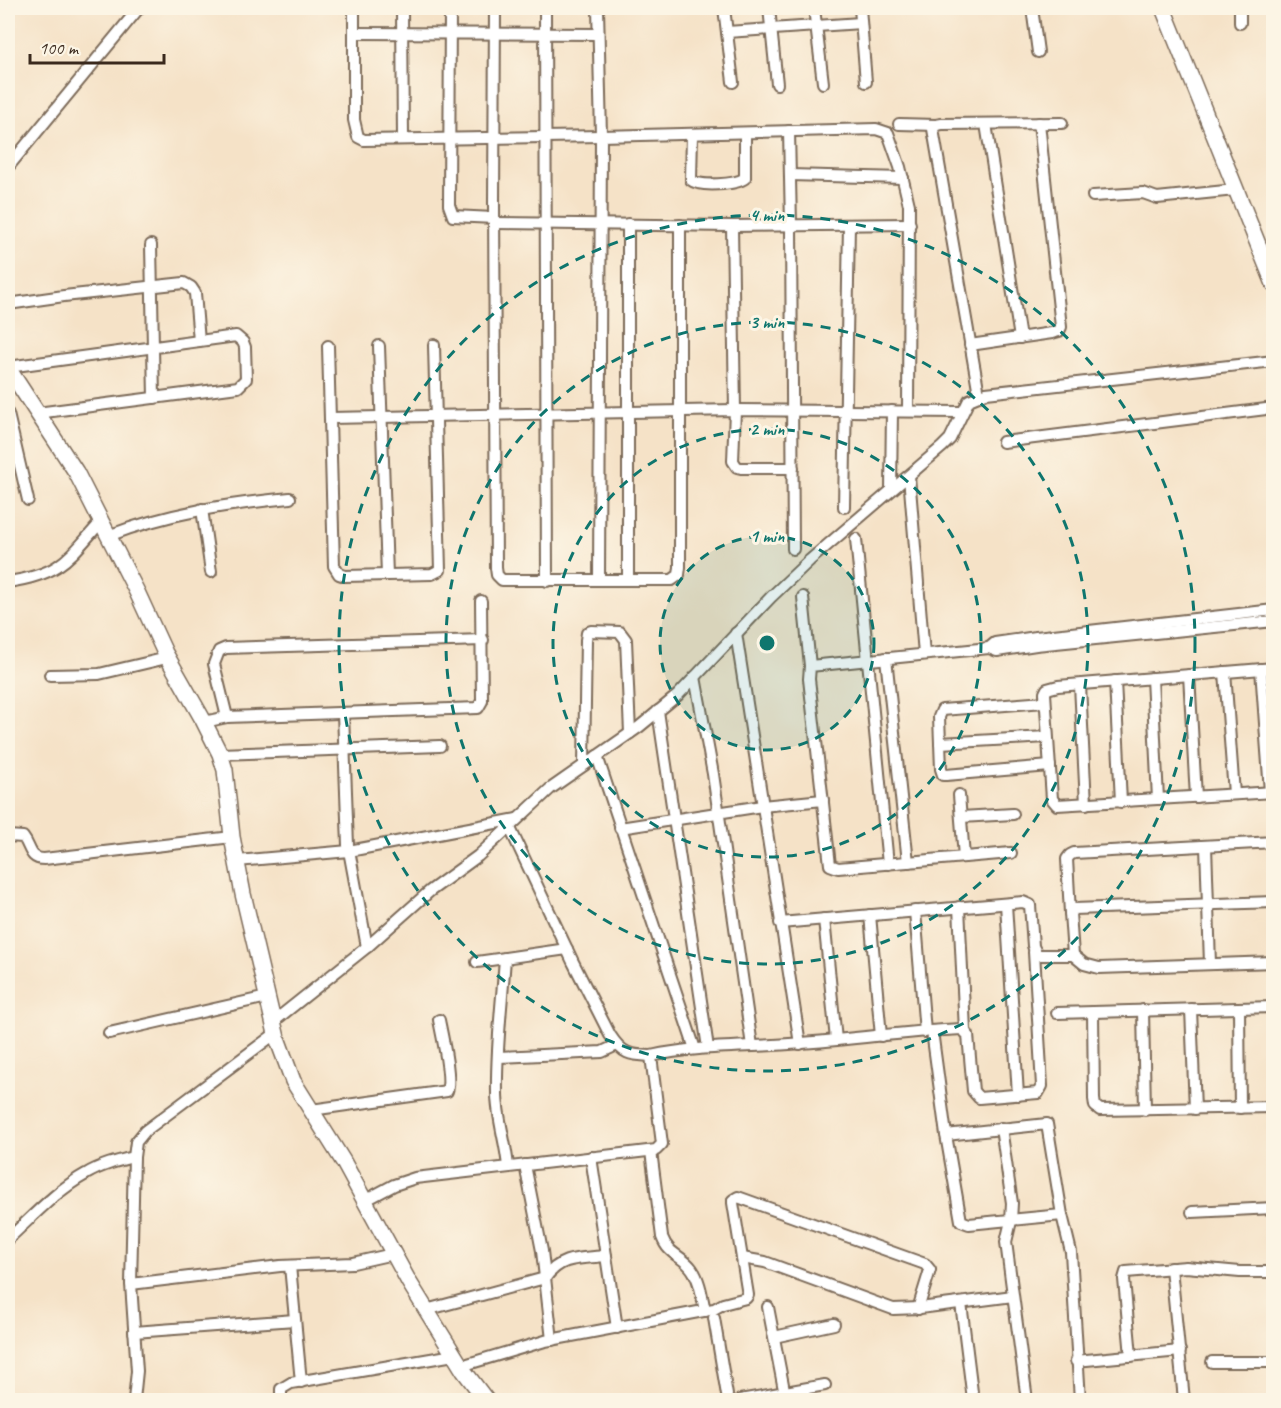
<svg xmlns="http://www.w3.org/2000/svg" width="1281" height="1408" font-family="Caveat,sans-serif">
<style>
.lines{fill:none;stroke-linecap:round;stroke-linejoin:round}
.street-casing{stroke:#7c6a59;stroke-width:14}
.secondary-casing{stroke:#7c6a59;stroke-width:18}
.street{stroke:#fff;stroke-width:10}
.secondary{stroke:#fff;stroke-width:15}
.ring{fill:none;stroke:#0f766e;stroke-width:3;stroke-dasharray:10 8}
.centre{fill:#0f766e;stroke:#fcf5e5;stroke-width:3}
.ring-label{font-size:18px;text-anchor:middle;font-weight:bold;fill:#0f766e;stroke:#fcf5e5;stroke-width:6;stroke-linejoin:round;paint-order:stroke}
</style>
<rect width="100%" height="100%" fill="#fcf5e5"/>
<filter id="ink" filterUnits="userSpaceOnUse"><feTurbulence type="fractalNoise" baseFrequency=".0167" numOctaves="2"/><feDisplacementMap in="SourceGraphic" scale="12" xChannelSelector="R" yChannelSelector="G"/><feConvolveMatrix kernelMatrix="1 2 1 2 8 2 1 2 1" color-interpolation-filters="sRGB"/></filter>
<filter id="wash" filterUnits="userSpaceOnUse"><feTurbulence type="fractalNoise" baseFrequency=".008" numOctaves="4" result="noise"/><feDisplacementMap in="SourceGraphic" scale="24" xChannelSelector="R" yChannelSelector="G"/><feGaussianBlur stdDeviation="1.35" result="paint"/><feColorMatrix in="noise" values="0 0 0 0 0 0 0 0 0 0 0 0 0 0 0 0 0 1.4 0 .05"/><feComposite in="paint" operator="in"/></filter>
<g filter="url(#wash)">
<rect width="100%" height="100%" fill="#f5e2c7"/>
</g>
<g filter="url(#ink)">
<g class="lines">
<!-- street casing -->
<g class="street-casing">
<g id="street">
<path d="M354,8V120L358,137L364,140L601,136L876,129L888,133L900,167L909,205L908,411"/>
<path d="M402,8L403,139"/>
<path d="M450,8L449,205L453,216L494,218"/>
<path d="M495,8L494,203L496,568L497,575L502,580H672L679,575L680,567V225"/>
<path d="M545,8L547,581"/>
<path d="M598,8L601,136L599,580"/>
<path d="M724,8L733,82"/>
<path d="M769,8L777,84"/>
<path d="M814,8L823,83"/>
<path d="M860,8L866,82"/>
<path d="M1032,8L1038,52"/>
<path d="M1240,8V23"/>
<path d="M727,32L861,23"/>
<path d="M354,33L598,34"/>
<path d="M899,124L936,125"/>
<path d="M986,124L1020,338"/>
<path d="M789,131L791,225L793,549"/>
<path d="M692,134L691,180C699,187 736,185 745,178V133"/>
<path d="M8,167L139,8"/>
<path d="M790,175L903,178"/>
<path d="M1093,196L1143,193L1157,198L1235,190"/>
<path d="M494,223L732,226L910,224"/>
<path d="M732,226L735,410L733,461L737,467L741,468H793"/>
<path d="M151,245L154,398"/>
<path d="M8,304L64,296L184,283L191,287L195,293L199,341"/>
<path d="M970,345L1052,333L1059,331L1061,327L1039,123"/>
<path d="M328,346L334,566L339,574L345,576L432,574L440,570L434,345"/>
<path d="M379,346L387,575"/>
<path d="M8,367L236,336L243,342L245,347L246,379L238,387L37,413"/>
<path d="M979,394L933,129L936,125L942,124L1062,123"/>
<path d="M8,414L28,500"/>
<path d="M330,418L735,410L962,412"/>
<path d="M1003,442L1274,408"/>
<path d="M909,476L924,654"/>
<path d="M891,490L892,411"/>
<path d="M844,507L849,225"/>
<path d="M202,509L211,572"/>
<path d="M108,536C167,513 228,504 290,498"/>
<path d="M856,539L888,864"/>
<path d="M628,580V224"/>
<path d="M8,582C61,574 67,560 101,522"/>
<path d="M803,597L810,666"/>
<path d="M736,633L800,1044"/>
<path d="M989,648L995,643L1036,637L1274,610"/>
<path d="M886,658L908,862"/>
<path d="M1274,668L1058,686L1047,689L1045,693L1052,799L1057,805L1274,792"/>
<path d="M1261,669L1270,792"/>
<path d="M1225,672L1234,794"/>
<path d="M50,675L99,674L167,658"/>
<path d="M1189,675L1196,797"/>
<path d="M695,677L713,774L752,1046"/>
<path d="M1152,678L1158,799"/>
<path d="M1115,681L1121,802"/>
<path d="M1080,685L1086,804"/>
<path d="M1045,702L942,710L939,717L941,769L943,775H946L1050,766"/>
<path d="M658,711L708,1048"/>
<path d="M343,713L348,845L367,947"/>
<path d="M227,717L214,664L219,651L226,648L483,640"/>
<path d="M204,722L227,717L478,708L482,701L481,601"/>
<path d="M940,743L1047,737"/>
<path d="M220,754L440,746"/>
<path d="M597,756L695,1049"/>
<path d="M584,765L586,640L587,633L591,631L620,632L626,640L630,733"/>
<path d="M959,795L964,857"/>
<path d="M961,817L1013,814"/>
<path d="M509,826L573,962L610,1035C623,1055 630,1055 651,1056"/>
<path d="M620,828L762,806L823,800"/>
<path d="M8,836L23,837C31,847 29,859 44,859L232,837"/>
<path d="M1206,846L1210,964"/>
<path d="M1011,853L838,868L830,865L809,679L810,666L989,648L997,651L1036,645L1274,621"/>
<path d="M237,861L349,851L517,819"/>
<path d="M1006,904L1018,1095"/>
<path d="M959,907L965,1031"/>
<path d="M915,911L925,1032"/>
<path d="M1070,913L1067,859L1070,855L1074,853L1274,842"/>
<path d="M870,915L881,1036"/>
<path d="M824,919L836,1040"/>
<path d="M780,923L1023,902L1030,905L1033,946L1037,955H1073L1084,964L1099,968L1274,962"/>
<path d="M1073,955L1070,913L1074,909L1274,902"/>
<path d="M505,958C502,1003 496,1048 497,1093C497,1118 506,1142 508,1167"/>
<path d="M477,962L567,949"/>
<path d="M1239,1008L1240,1108"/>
<path d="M1191,1009L1195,1109"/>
<path d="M1143,1010L1145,1110"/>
<path d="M1093,1012L1094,1099L1095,1106L1100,1110L1274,1107"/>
<path d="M1057,1013L1274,1007"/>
<path d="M273,1022L367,947L430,891L478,856L550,789L639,727L678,695L771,597L810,560L942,447L950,439L969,400L986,393L1274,361"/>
<path d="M932,1031L946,1135L961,1221L969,1224L1062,1215"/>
<path d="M109,1033L267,997"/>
<path d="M499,1057L602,1052L617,1045"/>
<path d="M311,1110L447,1091C452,1079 442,1035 439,1020"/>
<path d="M1001,1128L1012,1203L1011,1221L1006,1242L1027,1400"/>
<path d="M946,1135L1047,1124L1062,1215L1071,1252L1080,1400"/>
<path d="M651,1151L662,1237C669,1256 682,1255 692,1269C700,1280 702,1297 705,1311"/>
<path d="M591,1157L617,1328"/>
<path d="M525,1165L542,1251L552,1340"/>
<path d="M364,1201L394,1185L415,1178L656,1150L662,1144L651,1056C701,1045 752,1048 802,1043C855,1039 909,1031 962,1029L968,1035L973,1091L979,1098L1038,1093L1042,1086L1034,952"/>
<path d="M1192,1212L1274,1208"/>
<path d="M8,1239C32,1217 57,1190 86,1174C101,1165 117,1161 134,1157"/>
<path d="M742,1258L765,1262L893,1309L920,1308L1013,1296"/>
<path d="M290,1266L301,1382"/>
<path d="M1171,1268L1184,1400"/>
<path d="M131,1284L280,1266L353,1263L393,1254"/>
<path d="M961,1303L973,1400"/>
<path d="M768,1307L786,1400"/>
<path d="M426,1310L545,1278C562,1255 580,1259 606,1256"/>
<path d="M714,1318L727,1395"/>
<path d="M134,1332L295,1320"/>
<path d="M774,1337L834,1324"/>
<path d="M1131,1356L1124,1279L1126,1272L1186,1267L1240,1272H1274"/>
<path d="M1076,1361L1180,1351"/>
<path d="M1212,1362H1274"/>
<path d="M461,1366L545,1341L714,1309L723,1304L746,1298L748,1295L733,1203V1200L738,1197L925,1264L930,1270L918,1309"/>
<path d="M134,1400L137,1371L131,1284L134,1157L136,1142L145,1131L276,1033"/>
<path d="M281,1400V1389L291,1383L454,1355"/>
<path d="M740,1400L825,1385"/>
</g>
</g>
<!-- secondary casing -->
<g class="secondary-casing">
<g id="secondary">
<path d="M1163,8L1274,284"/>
<path d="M8,368L76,472L137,592L165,653L202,718L220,754L225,770L232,837L243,894L277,1038L293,1081L343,1161L409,1282L464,1371L486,1400"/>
</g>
</g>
<!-- street -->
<use href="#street" class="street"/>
<!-- secondary -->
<use href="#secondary" class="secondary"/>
</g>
</g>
<!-- distance rings -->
<circle cx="767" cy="643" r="107" fill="#0f766e" fill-opacity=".12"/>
<g class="ring">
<circle cx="767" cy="643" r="107"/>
<circle cx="767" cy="643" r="214"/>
<circle cx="767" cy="643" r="321"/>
<circle cx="767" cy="643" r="428"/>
</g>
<circle cx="767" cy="643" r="9" class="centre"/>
<g class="ring-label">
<text x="767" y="221">4 min</text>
<text x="767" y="328">3 min</text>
<text x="767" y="435">2 min</text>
<text x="767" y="542">1 min</text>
</g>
<!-- margin -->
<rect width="1281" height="1408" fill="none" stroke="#fcf5e5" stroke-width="30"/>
<!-- scale -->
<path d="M30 54v9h134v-9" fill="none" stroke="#3b2a1e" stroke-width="3"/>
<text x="39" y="54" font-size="18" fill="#3b2a1e" stroke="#fcf5e5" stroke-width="4.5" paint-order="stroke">100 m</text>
</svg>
